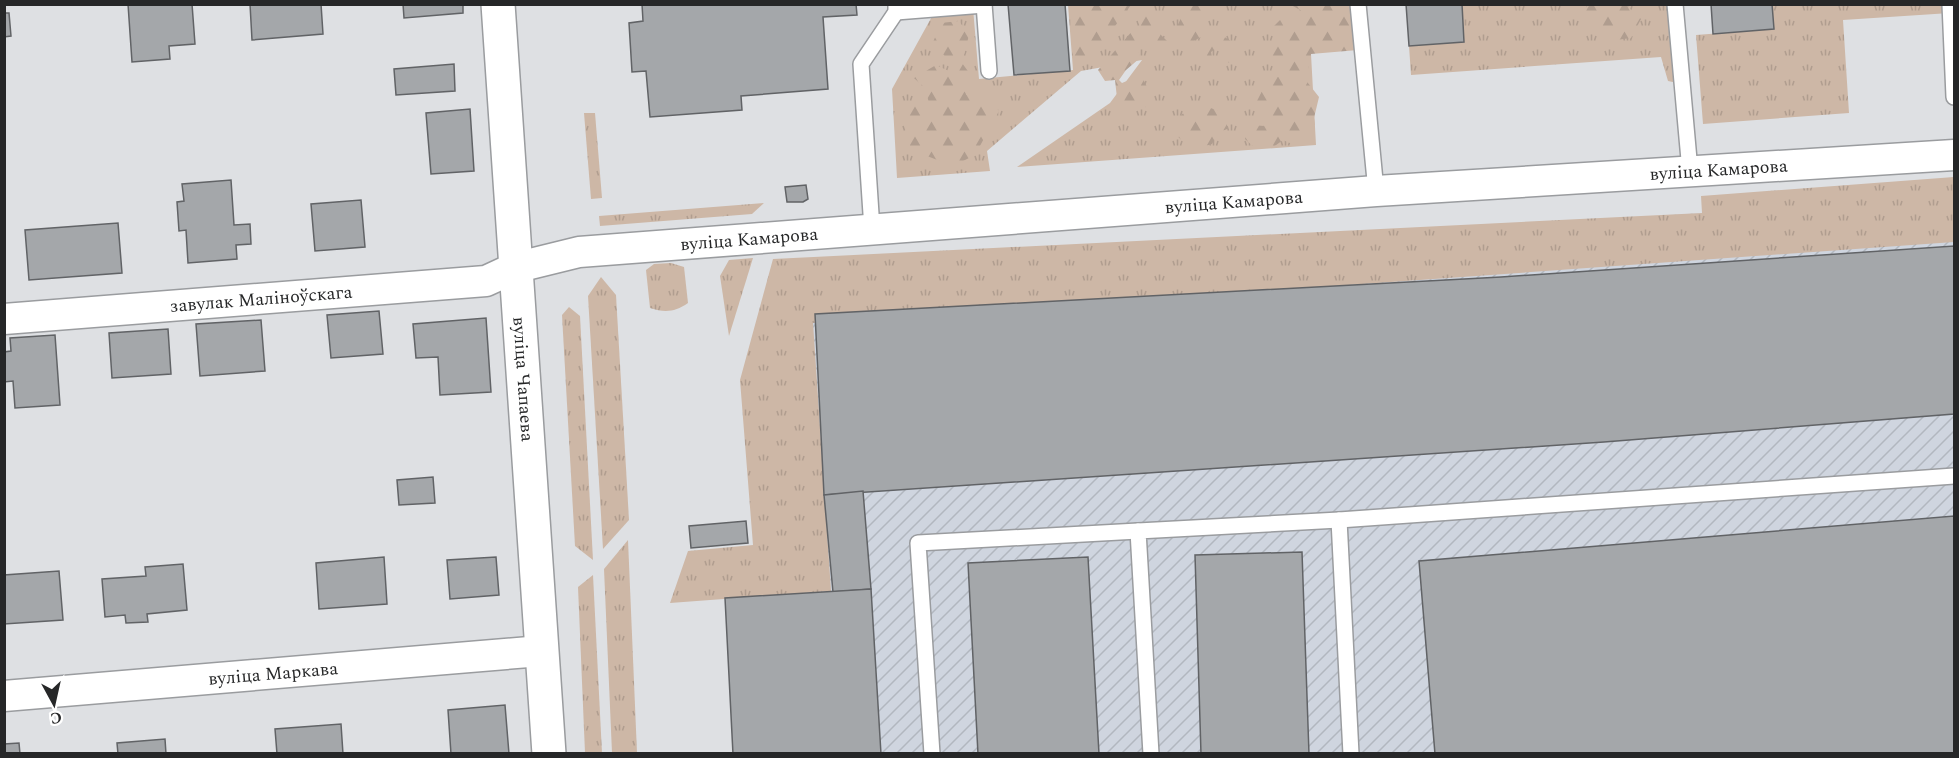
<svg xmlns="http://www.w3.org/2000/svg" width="1959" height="758" font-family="Spectral,serif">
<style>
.industrial{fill:url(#industrial-furrows)}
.grass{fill:url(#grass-tufts)}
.forest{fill:url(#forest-firs)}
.building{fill:#a4a7aa;stroke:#616366;stroke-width:1.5}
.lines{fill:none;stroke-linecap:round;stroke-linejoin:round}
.service-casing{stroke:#9a9c9f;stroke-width:18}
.minor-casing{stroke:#9a9c9f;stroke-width:33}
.secondary-casing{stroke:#9a9c9f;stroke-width:36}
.service{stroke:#fff;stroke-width:15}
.minor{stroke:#fff;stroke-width:30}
.secondary{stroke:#fff;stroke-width:33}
.labels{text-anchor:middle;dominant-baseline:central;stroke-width:4.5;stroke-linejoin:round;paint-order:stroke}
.street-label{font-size:18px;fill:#262728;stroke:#fff}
</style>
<defs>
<pattern id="industrial-furrows" width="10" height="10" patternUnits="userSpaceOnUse" patternTransform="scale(1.5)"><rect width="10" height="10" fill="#cfd5df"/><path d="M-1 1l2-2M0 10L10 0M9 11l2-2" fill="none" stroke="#b2b7bf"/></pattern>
<pattern id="grass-tufts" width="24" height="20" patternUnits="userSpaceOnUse" patternTransform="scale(1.5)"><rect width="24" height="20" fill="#cdb7a6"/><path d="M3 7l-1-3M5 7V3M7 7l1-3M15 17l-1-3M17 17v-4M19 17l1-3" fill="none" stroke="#b09d8f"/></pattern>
<pattern id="forest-firs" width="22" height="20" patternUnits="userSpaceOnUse" patternTransform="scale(1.5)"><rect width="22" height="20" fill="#cdb7a6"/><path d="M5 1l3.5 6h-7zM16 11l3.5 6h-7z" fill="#b09d8f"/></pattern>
</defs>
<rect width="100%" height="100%" fill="#dee0e3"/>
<!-- industrial -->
<path class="industrial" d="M1954,177V753H733L725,598L801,594L780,270L1702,213Z"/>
<!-- grass -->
<g class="grass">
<path d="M1068,5H1354L1311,54L1316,145L1017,167L1110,103L1142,60L1081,71L987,151L990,171L897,178L892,89L935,11L973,8L979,79L1073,70Z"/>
<path d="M1462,5H1675L1682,84L1668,81L1661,57L1411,75L1409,46L1464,42Z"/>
<path d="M1772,5H1950V13L1843,20L1849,113L1703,124L1696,35L1774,29Z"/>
<path d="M584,113H595L602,198L591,199Z"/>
<path d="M1954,177V242L813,323L831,591L670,603L688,551L753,545L740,380L773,259L1702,213L1701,196Z"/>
<path d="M764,203L752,214L600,226L599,216Z"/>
<path d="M753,258L729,336L720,276L729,260Z"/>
<path d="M671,263L684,267L688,303C675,312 665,313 650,308L646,270L654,264Z"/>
<path d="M601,277L616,295L629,520L603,549L588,296Z"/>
<path d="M569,307L580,316L593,560L575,546L562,315Z"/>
<path d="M628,540L637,753H612L604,569Z"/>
<path d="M593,575L602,753V754L585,753L578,587Z"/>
</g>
<!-- forest -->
<g class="forest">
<path d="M1070,5V4L1131,5L1090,59L1073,58Z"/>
<path d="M1170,5H1226L1217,11L1203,10L1207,23L1204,35L1189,44L1172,38L1181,18Z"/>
<path d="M1291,5H1353L1358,50L1311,54L1308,71C1289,78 1272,71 1263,54L1276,41L1271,29L1284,16L1304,12Z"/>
<path d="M1588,5H1626L1641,19L1631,38L1616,40L1588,19L1584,10Z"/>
<path d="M1145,9L1156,13L1155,29L1171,45L1161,53L1150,49L1151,39L1143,32L1138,21L1146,13Z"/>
<path d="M959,21L969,35L962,63L970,74L966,95L986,93L999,111L975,155L953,166L927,156L918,163C904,137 901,124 914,97L929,103L925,88L914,78L936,65L951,72L944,55L931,47L941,23Z"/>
<path d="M1134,29L1140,58L1126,70L1119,80L1122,83L1141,75L1149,91L1146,107L1136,109L1133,117L1118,107L1115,80L1105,81L1098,70Z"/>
<path d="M1220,35C1236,42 1239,48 1239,65L1227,62L1222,44L1211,52L1212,58L1219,64L1208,71L1196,58L1206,41Z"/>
<path d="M1269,77H1282L1299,83L1304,78L1319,97L1314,118L1315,125L1292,144L1283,140L1272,148H1255L1245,139L1251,125L1264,126L1274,118L1257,101Z"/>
<path d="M1197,103L1227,114V129L1218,133L1212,144L1193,150L1177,136L1181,115Z"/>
</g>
<!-- building -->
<g class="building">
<path d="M128,4H192L195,44L169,46L170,59L132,62Z"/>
<path d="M250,4H321L323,34L252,40Z"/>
<path d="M403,4H463V13L404,18Z"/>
<path d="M642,4H856L857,15L823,17L828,89L741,96L742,110L650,117L646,71L632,72L629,23L643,21Z"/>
<path d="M1008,4H1065L1070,71L1014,75Z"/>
<path d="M1406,4H1462L1464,42L1409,46Z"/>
<path d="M1711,4H1772L1774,29L1713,34Z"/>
<path d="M4,13H9L11,36L4,37Z"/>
<path d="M454,64L455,91L396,95L394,69Z"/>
<path d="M470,109L474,171L431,174L426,113Z"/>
<path d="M231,180L234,225L250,224L251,244L236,245L237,259L188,263L186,230L179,231L177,202L184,201L182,184Z"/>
<path d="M806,185L808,199L803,202H787L785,187Z"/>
<path d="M361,200L365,247L315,251L311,204Z"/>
<path d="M118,223L122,273L29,280L25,230Z"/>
<path d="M1954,246V414L1604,442L824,495L815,314L1501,277Z"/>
<path d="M379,311L383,354L331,358L327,315Z"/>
<path d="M486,318L491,392L440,395L438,357L416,358L413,324Z"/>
<path d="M261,320L265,371L200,376L196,324Z"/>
<path d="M168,329L171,374L112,378L109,333Z"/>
<path d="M55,335L60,405L15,408L13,381L4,382V352L11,351L10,338Z"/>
<path d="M433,477L435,503L399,505L397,480Z"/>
<path d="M863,491L871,589L833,592L824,495Z"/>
<path d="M1954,516V754H1435L1419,561Z"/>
<path d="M746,521L748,543L691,548L689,526Z"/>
<path d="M1302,552L1309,754H1201L1195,555Z"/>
<path d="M384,557L387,604L319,609L316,563Z"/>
<path d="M496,557L499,595L450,599L447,560Z"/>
<path d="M1088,557L1099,754H978L968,563Z"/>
<path d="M183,564L187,610L147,614L148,622L126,623L125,615L105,617L102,579L146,576L145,567Z"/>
<path d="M59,571L63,620L4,624V575Z"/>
<path d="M871,589L881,754H733L725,598Z"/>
<path d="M505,705L509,754H451L448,710Z"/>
<path d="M341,724L343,754H277L275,729Z"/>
<path d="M165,739L166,754H118L117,743Z"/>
<path d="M19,743L20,754H4V744Z"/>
</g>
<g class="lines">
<!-- service casing -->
<g class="service-casing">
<g id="service">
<path d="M984,4L989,71"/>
<path d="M1358,4L1376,191"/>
<path d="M1675,4L1690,171"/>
<path d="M1950,4L1954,97"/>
<path d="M896,12L984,5"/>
<path d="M872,229L861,64L896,12V4"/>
<path d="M932,754L918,543L1138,531"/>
<path d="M1151,754L1138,531L1339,520"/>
<path d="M1351,754L1339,520L1954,476"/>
</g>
</g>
<!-- minor casing -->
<g class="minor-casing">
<g id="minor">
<path id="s1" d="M4,319L486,281L514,268L579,252L1376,191L1954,155"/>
<path id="s2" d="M4,696L541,651"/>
</g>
</g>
<!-- secondary casing -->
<g class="secondary-casing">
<g id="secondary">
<path id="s3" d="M498,4L549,754"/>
</g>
</g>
<!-- service -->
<use href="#service" class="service"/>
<!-- minor -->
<use href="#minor" class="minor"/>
<!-- secondary -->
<use href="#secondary" class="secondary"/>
</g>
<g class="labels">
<!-- street labels -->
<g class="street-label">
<text stroke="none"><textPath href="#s1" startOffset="1724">вуліца Камарова</textPath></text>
<text stroke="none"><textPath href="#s1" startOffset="1238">вуліца Камарова</textPath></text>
<text stroke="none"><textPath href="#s1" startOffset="752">вуліца Камарова</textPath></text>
<text stroke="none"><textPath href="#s1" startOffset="258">завулак Маліноўскага</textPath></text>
<text stroke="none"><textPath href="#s3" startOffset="376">вуліца Чапаева</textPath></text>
<text stroke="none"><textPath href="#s2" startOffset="270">вуліца Маркава</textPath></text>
</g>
</g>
<!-- border -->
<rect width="1959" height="758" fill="none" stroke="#262728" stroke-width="12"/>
<!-- north arrow -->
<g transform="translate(54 704) rotate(172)" stroke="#ffffff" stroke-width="4.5" paint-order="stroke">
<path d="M0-4.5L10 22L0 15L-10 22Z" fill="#262728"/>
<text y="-9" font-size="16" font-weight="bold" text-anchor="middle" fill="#262728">С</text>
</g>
</svg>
